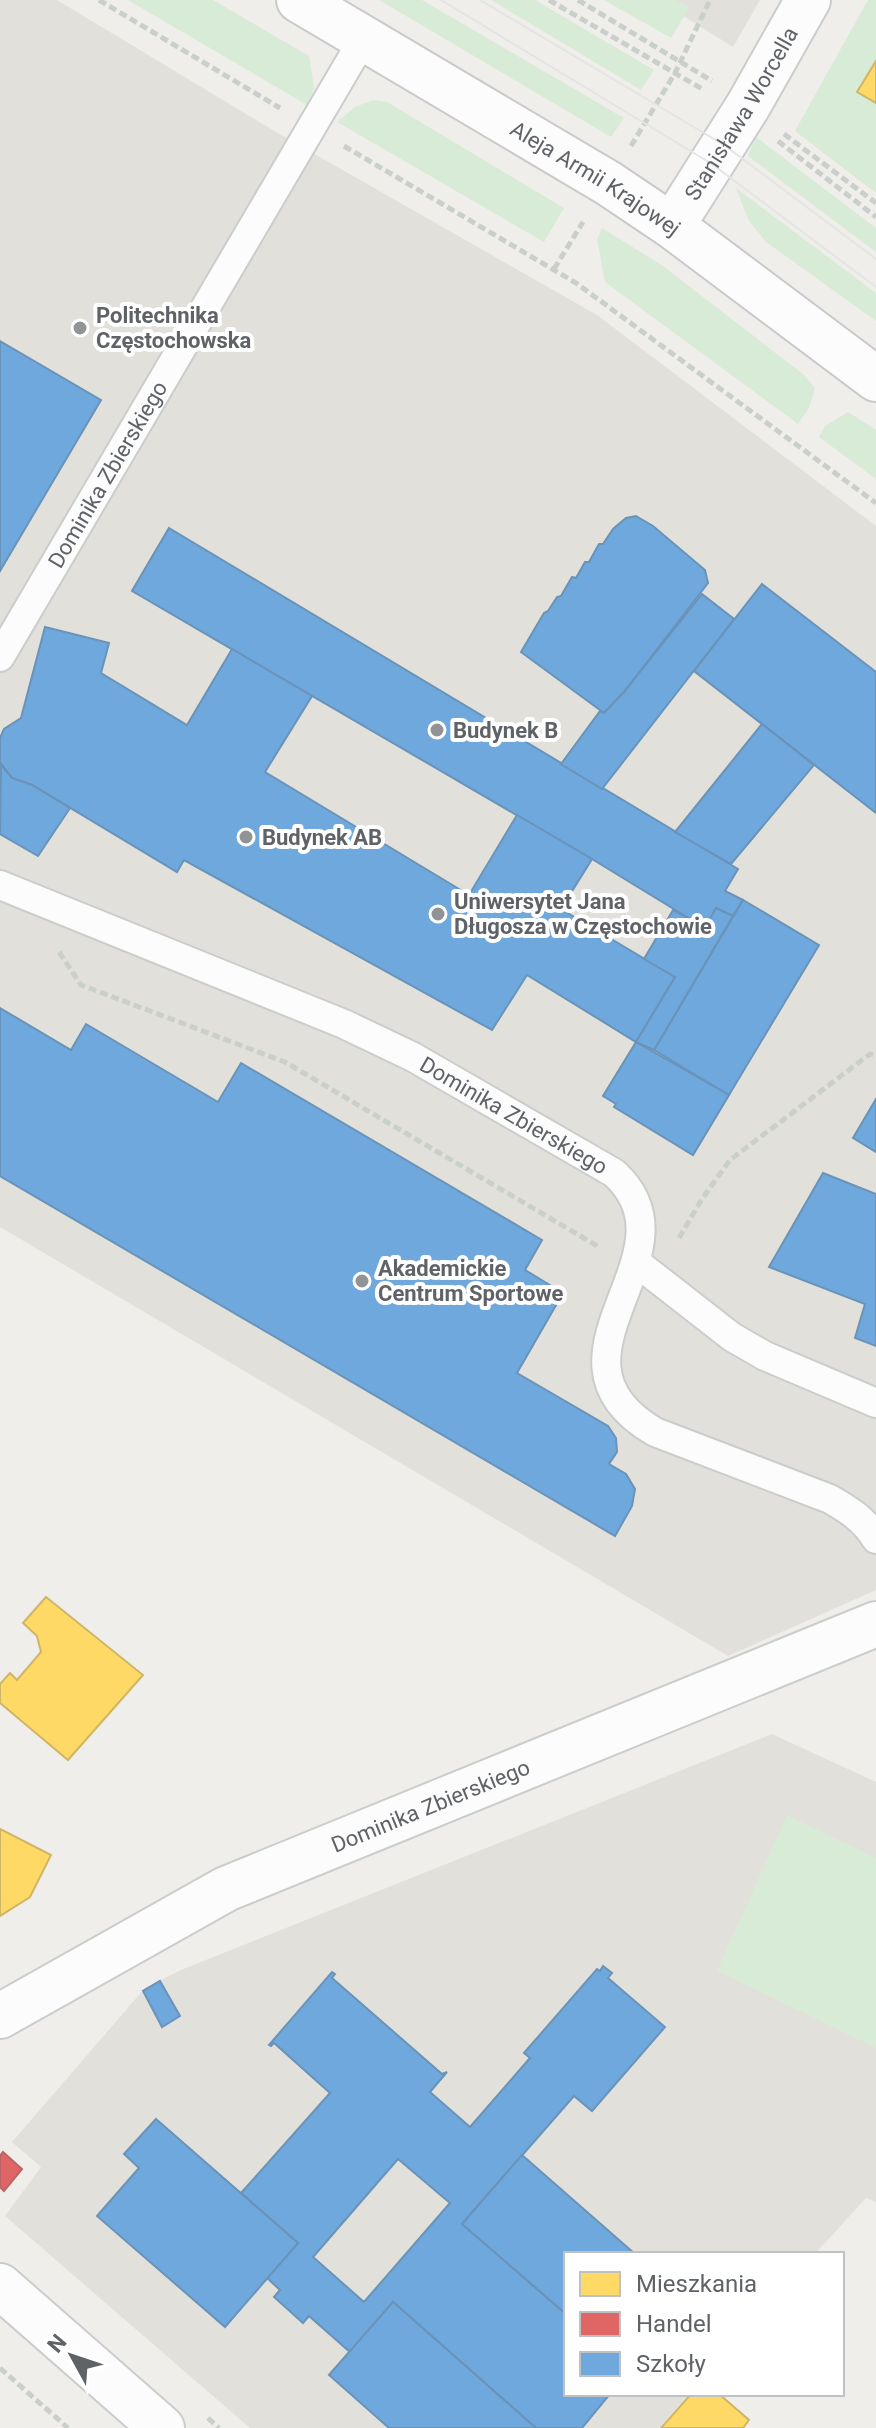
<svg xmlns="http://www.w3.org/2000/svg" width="876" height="2428" font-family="Roboto,sans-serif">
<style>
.education{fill:#e2e0da}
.green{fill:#d8ebd6}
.homes{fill:#ffd966;stroke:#cfb667;stroke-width:2}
.shops{fill:#e06666;stroke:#b96567;stroke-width:2}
.schools{fill:#6fa8dc;stroke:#6a93b9;stroke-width:2;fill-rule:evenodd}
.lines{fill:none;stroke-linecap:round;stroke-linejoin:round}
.service-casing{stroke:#cbcccc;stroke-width:32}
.minor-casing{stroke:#cbcccc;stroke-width:48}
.tertiary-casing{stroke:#cbcccc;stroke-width:48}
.secondary-casing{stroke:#cacacb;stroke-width:48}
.path{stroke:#cacfcc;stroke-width:5;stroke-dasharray:8 4;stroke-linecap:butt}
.service{stroke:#fdfcfc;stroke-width:28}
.minor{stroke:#fdfcfc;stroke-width:44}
.tertiary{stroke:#fdfcfc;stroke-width:44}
.secondary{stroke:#fdfcfc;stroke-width:44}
.tram{stroke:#e4e4e4;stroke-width:2}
.poi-dot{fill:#919496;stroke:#fff;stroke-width:3}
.labels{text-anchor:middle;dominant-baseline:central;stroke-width:8;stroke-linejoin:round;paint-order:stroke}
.street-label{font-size:22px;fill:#5f6368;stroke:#fff}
.poi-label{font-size:22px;font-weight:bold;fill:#5f6368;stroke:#fff;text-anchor:start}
</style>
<rect width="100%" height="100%" fill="#efeeea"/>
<!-- education -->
<g class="education">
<path d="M0,0H57L276,132L597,315L876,526V1590L728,1656L0,1227Z"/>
<path d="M658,0H760L733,47Z"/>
<path d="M772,1734L876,1782V2202L866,2198L815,2254H566V2394H689L659,2428H250L5,2216L41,2167L12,2142L145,1988L181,1970Z"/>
</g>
<!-- green -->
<g class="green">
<path d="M128,0H213L309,56L314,88L307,105Z"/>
<path d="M379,0H422L624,118L611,137Z"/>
<path d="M491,0H535L654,70L641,90Z"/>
<path d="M604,0H676L689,8L671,38Z"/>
<path d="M868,0H876V61L857,92L876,103V193L795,131Z"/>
<path d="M373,100L387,102L564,208L544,242L337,122L355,107Z"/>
<path d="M756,137L876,228V252L748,156Z"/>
<path d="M736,188L876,293V321L766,242L749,221Z"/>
<path d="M602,228L663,266L804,375L815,388L809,408L798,424L605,282L597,239Z"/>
<path d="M848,412L876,430V479L819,437L825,426Z"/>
<path d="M787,1815L876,1858V2048L717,1971Z"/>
</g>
<!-- homes -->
<g class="homes">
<path d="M876,61V103L857,92Z"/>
<path d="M46,1597L143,1675L68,1760L0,1703V1684L10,1673L17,1680L41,1652L37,1636L23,1623Z"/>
<path d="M0,1829L51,1855L30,1897L0,1916Z"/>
<path d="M691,2394H719L749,2420L743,2428H661Z"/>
</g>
<!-- shops -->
<path class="shops" d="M3,2152L22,2169L4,2191L0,2187V2156Z"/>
<!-- schools -->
<g class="schools">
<path d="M0,341L101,400L0,571Z"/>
<path d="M636,516L653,526L705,570L708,583L624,692L604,713L521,652L544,613L548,611L557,597L561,596L572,577L576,578L585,562H589L599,544H603L613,529L626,518Z"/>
<path d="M169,528L738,869L725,891L743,900L733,916L716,908L705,928L592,859L132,591Z"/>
<path d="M762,584L876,672V813L694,671Z"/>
<path d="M702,594L734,619L602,789L561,764L600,711L604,713L624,692Z"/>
<path d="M45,627L109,643L101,673L187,725L232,649L312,696L265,772L469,895L517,815L592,859L561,909L675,977L636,1042L527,975L492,1030L184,860L177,872L32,785L12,778L0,762V738L4,729L21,718Z"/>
<path d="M762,724L814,765L731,864L675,832Z"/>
<path d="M1,765L12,778L32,785L70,808L38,856L0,834Z"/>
<path d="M743,900L819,945L729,1095L654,1050Z"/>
<path d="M716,908L733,916L654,1050L636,1042L675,977L644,959L673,910L705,928Z"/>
<path d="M0,1008L71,1050L86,1024L218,1102L241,1063L542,1240L525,1270L563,1293L517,1373L608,1426L616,1438L617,1452L609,1464L626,1474L635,1489L632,1506L615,1536L0,1176Z"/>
<path d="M636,1042L729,1095L693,1155L614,1107L616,1104L603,1096Z"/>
<path d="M876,1099V1152L853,1138Z"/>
<path d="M823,1173L876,1194V1346L855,1338L865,1304L769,1267Z"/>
<path d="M603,1966L612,1973L608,1978L665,2027L592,2111L574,2096L462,2224L566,2314V2394H610L582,2428H536L393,2302L350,2352L309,2316L303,2323L274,2297L280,2290L267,2278L298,2243L241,2193L330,2093L274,2043L271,2046L269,2045L332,1972L335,1974L332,1978L442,2074L447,2072L430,2092L470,2127L530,2058L524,2053L597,1969L600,1971ZM398,2159L450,2203L364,2302L313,2257Z"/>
<path d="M160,1981L180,2016L162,2027L143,1991Z"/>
<path d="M156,2119L298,2243L225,2327L97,2216L139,2168L124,2154Z"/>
<path d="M522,2155L635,2254H566V2314L462,2224Z"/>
<path d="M393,2302L536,2428H389L329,2375Z"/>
</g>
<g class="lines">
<!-- service casing -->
<g class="service-casing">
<g id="service">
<path id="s1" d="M0,657L364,38"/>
<path id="s2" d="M0,885L344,1024L413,1057L614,1173C704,1254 526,1357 655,1432L830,1499C849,1510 865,1520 876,1539"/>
<path d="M637,1263L732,1337L765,1356L876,1403"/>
</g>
</g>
<!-- minor casing -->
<g class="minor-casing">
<g id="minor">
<path id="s3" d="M672,226L748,106L808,0"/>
<path id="s4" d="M0,2016L226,1889L876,1624"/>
</g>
</g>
<!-- tertiary casing -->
<g class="tertiary-casing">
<path id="tertiary" d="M0,2286L162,2428"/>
</g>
<!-- secondary casing -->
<g class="secondary-casing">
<g id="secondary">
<path id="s5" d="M299,0L608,183L672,226L876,379"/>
</g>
</g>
<!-- path -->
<g class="path">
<path d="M99,0L280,108"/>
<path d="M549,0L704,90"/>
<path d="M578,0L712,81"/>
<path d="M784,134L876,203"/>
<path d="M778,141L876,217"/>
<path d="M344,146L576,283L876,503"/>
<path d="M631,146L675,73L710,0"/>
<path d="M554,269L583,222"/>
<path d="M59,952L81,985L285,1062L599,1247"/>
<path d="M679,1238L702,1199L730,1160L870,1054L876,1055"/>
<path d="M0,2368L68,2428"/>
<path d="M208,2418L219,2428"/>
</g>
<!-- service -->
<use href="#service" class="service"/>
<!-- minor -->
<use href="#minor" class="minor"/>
<!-- tertiary -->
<use href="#tertiary" class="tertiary"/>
<!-- secondary -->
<use href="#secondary" class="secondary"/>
<!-- tram -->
<g class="tram">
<path d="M441,0L712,164L876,287"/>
<path d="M480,0L724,145L876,259"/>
</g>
</g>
<!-- markers -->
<g class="poi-dot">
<circle cx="80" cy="328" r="8"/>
<circle cx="437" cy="730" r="8"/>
<circle cx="246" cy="837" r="8"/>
<circle cx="438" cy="914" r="8"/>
<circle cx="362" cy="1281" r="8"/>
</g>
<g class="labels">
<!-- street labels -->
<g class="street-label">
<text stroke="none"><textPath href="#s3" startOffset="132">Stanisława Worcella</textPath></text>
<text stroke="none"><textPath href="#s5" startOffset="346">Aleja Armii Krajowej</textPath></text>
<text stroke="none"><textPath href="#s1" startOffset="212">Dominika Zbierskiego</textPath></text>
<text stroke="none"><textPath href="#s2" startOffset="564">Dominika Zbierskiego</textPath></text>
<text stroke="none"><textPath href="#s4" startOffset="480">Dominika Zbierskiego</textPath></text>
</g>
<!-- poi labels -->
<g class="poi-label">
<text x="96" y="315">Politechnika<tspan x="96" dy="25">Częstochowska</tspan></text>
<text x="453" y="730">Budynek B</text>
<text x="262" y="837">Budynek AB</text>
<text x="454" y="901">Uniwersytet Jana<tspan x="454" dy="25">Długosza w Częstochowie</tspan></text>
<text x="378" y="1268">Akademickie<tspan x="378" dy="25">Centrum Sportowe</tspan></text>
</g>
</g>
<!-- legend -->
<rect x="564" y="2252" width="280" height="144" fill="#ffffff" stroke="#bfc1c3" stroke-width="2"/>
<rect x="580" y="2272" width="40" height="24" fill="#ffd966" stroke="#bfc1c3" stroke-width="2"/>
<text x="636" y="2292" font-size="24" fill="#5f6368">Mieszkania</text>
<rect x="580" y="2312" width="40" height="24" fill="#e06666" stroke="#bfc1c3" stroke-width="2"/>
<text x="636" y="2332" font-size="24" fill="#5f6368">Handel</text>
<rect x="580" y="2352" width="40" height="24" fill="#6fa8dc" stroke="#bfc1c3" stroke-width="2"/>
<text x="636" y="2372" font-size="24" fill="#5f6368">Szkoły</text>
<!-- north arrow -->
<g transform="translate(72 2356) rotate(310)" stroke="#ffffff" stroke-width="6" paint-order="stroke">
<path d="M0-6L14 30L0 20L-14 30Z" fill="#5f6368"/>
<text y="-12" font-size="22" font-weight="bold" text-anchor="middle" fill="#5f6368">N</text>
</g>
</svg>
